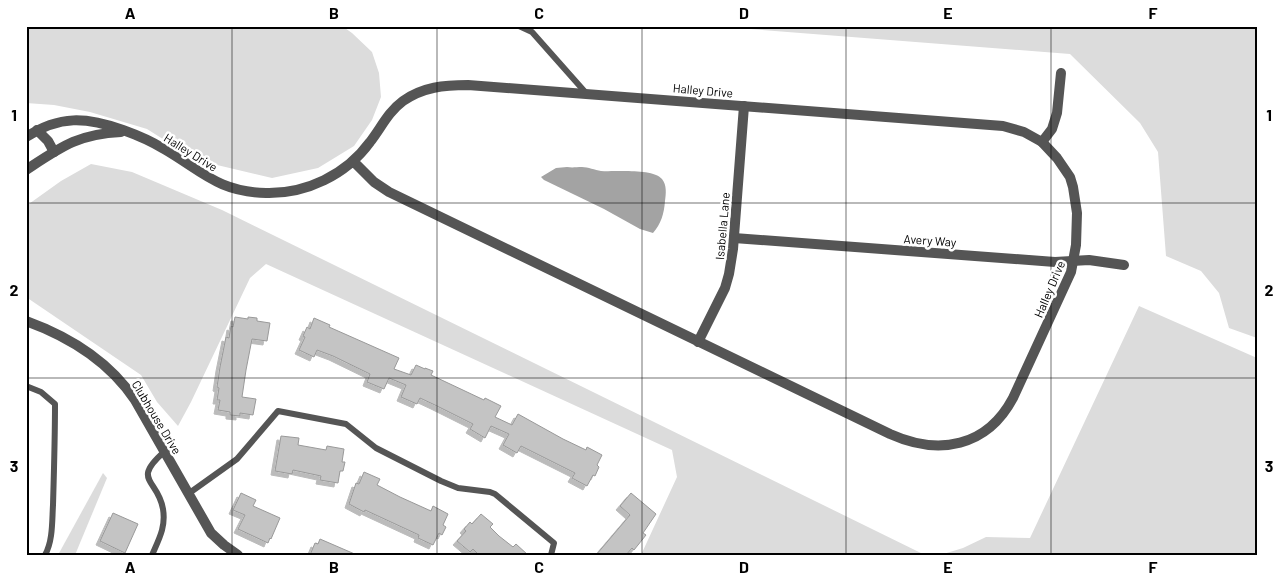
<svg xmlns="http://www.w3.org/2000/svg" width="1283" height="581" font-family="Barlow,sans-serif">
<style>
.green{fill:#dcdcdc}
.water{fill:#a3a3a3}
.building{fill:#c4c4c4;stroke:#999;filter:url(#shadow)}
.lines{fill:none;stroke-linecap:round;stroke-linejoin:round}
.lane{stroke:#555;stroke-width:6}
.street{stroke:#555;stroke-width:10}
.grid{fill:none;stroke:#000;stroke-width:1;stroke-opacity:0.55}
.labels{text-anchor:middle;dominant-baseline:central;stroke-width:5;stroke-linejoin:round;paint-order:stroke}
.street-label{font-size:12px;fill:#000;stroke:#fff}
.neatline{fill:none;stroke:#000;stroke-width:2}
.grid-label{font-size:16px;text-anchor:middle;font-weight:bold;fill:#000}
</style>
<defs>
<filter id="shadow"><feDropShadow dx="-4" dy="4" stdDeviation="0" flood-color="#0004"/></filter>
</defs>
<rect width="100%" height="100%" fill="#fff"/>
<!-- green -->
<g class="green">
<path d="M26,26H342L352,33L372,52L379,73L381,97L372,120L354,146L318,168L272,178L196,160L147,129L90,112L54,105L26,103Z"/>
<path d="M712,26H1257V338L1229,328L1219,293L1201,271L1166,256L1158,152L1140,123L1070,54Z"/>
<path d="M91,164L132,172L222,210L925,555H641L677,477L672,450L266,264L250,278L191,402L178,426L157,402L141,375L26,297V206L61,181Z"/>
<path d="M1139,306L1257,358V555H940L963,548L986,537L1030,538Z"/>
<path d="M103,473L107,478L75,555H58Z"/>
</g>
<!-- water -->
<path class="water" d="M567,167C573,168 576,167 582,167C588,167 595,170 601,171C615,172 652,168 662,179C667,185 666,194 665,201C664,214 661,224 653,233L640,229L604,209L544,180L541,177L556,168Z"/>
<!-- building -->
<g class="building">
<path d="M235,317L248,319V317L257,318V321L270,323L267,341L252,339L246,370L242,397L256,399L253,415L240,413V416L230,415V412L218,410L220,400H217L219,388L217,387L220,367L226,337L229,338L231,326L233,327Z"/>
<path d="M314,318L330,325L329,327L399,358L394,369L411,375L416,365L425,369V368L433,371L431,375L484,400L485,398L501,406L495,417L512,425L518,414L563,439L586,450L587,447L602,455L597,465L599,467L595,476L593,475L587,486L572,478L575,473L521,446L517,453L503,445L509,434L491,426L485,438L470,429L473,424L435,405L420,398L417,404L401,397L406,385L389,378L384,389L367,382L370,374L333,356L317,350L314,357L299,350L305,337L303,336L307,327L310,329Z"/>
<path d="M281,436L299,438L298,445L326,450L327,446L344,449L342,462H345L343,471H340L338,483L320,480L321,476L293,470L292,474L275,471Z"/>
<path d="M364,472L380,479L377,485L400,497L431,511L433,506L448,514L443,525L446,527L442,535L439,533L433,545L418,538L419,535L365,510L364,512L349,504L356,483L359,484Z"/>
<path d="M241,493L256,500L253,506L280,518L271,539L270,538L268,543L238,529L245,515L233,510Z"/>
<path d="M631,493L656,514L643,533L646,535L634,550L632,548L626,555H596L630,515L620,506Z"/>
<path d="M113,513L138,524L125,553L100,541Z"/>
<path d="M481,514L493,524L490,527L499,536L513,547L516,544L528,555H479L473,549L470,552L457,541L466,531L464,529L470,522L472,524Z"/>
<path d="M320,539L357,555H310L315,543L318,544Z"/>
</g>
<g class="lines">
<!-- lane -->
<g class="lane">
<path d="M519,26L532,32L586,93"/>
<path d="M26,386L41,392L55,404C55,438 54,471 53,505C52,521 53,541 45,555"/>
<path d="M188,494L237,459L278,411L346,424L376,448L441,481L458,488L490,492L495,494L554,543L551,555"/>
<path d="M152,555C159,539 166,527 163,509C158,479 131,481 164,452"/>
</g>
<!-- street -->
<g class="street">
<path d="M37,130L48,141L54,152"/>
<path d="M26,137C60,115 86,117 123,130C137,135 151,141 164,149C202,171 218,192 266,193C306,194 346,175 370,142C381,128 388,112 403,101C423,87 444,85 468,85L1003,126L1024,132L1042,142L1057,158L1070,177L1073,187L1077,213L1076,245L1071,272L1013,398C987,447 939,456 890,434L389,192L374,182L353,161"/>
<path d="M1042,142L1052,129L1057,113L1061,73"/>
<path d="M26,170C61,147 78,134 121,132"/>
<path d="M734,238L1055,262L1089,260L1124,265"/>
<path d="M26,321C70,337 109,361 135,400L211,533L224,545L238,555"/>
<path d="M698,342L725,288L729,274L733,249L744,106"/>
</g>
</g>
<!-- grid -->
<path class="grid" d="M232,26V555M437,26V555M642,26V555M846,26V555M1051,26V555M26,203H1257M26,378H1257"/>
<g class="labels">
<!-- street labels -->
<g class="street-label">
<text transform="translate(703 90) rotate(5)">Halley Drive</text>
<text transform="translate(191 152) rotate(32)">Halley Drive</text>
<text transform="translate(722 226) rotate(-85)">Isabella Lane</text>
<text transform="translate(930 240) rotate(4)">Avery Way</text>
<text transform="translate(1049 289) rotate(-67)">Halley Drive</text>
<text transform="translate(157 417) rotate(59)">Clubhouse Drive</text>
</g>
</g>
<!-- border -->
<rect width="1283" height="581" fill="none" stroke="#ffffff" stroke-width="55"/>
<rect x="28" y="28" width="1228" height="526" class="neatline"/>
<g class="grid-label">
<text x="130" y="19">A</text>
<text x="334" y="19">B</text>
<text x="539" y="19">C</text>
<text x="744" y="19">D</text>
<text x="948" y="19">E</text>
<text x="1153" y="19">F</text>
<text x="14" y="121">1</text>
<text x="1269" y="121">1</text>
<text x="14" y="296">2</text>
<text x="1269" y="296">2</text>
<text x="14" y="472">3</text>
<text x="1269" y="472">3</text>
<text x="130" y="573">A</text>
<text x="334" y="573">B</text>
<text x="539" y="573">C</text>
<text x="744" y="573">D</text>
<text x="948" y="573">E</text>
<text x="1153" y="573">F</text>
</g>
</svg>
